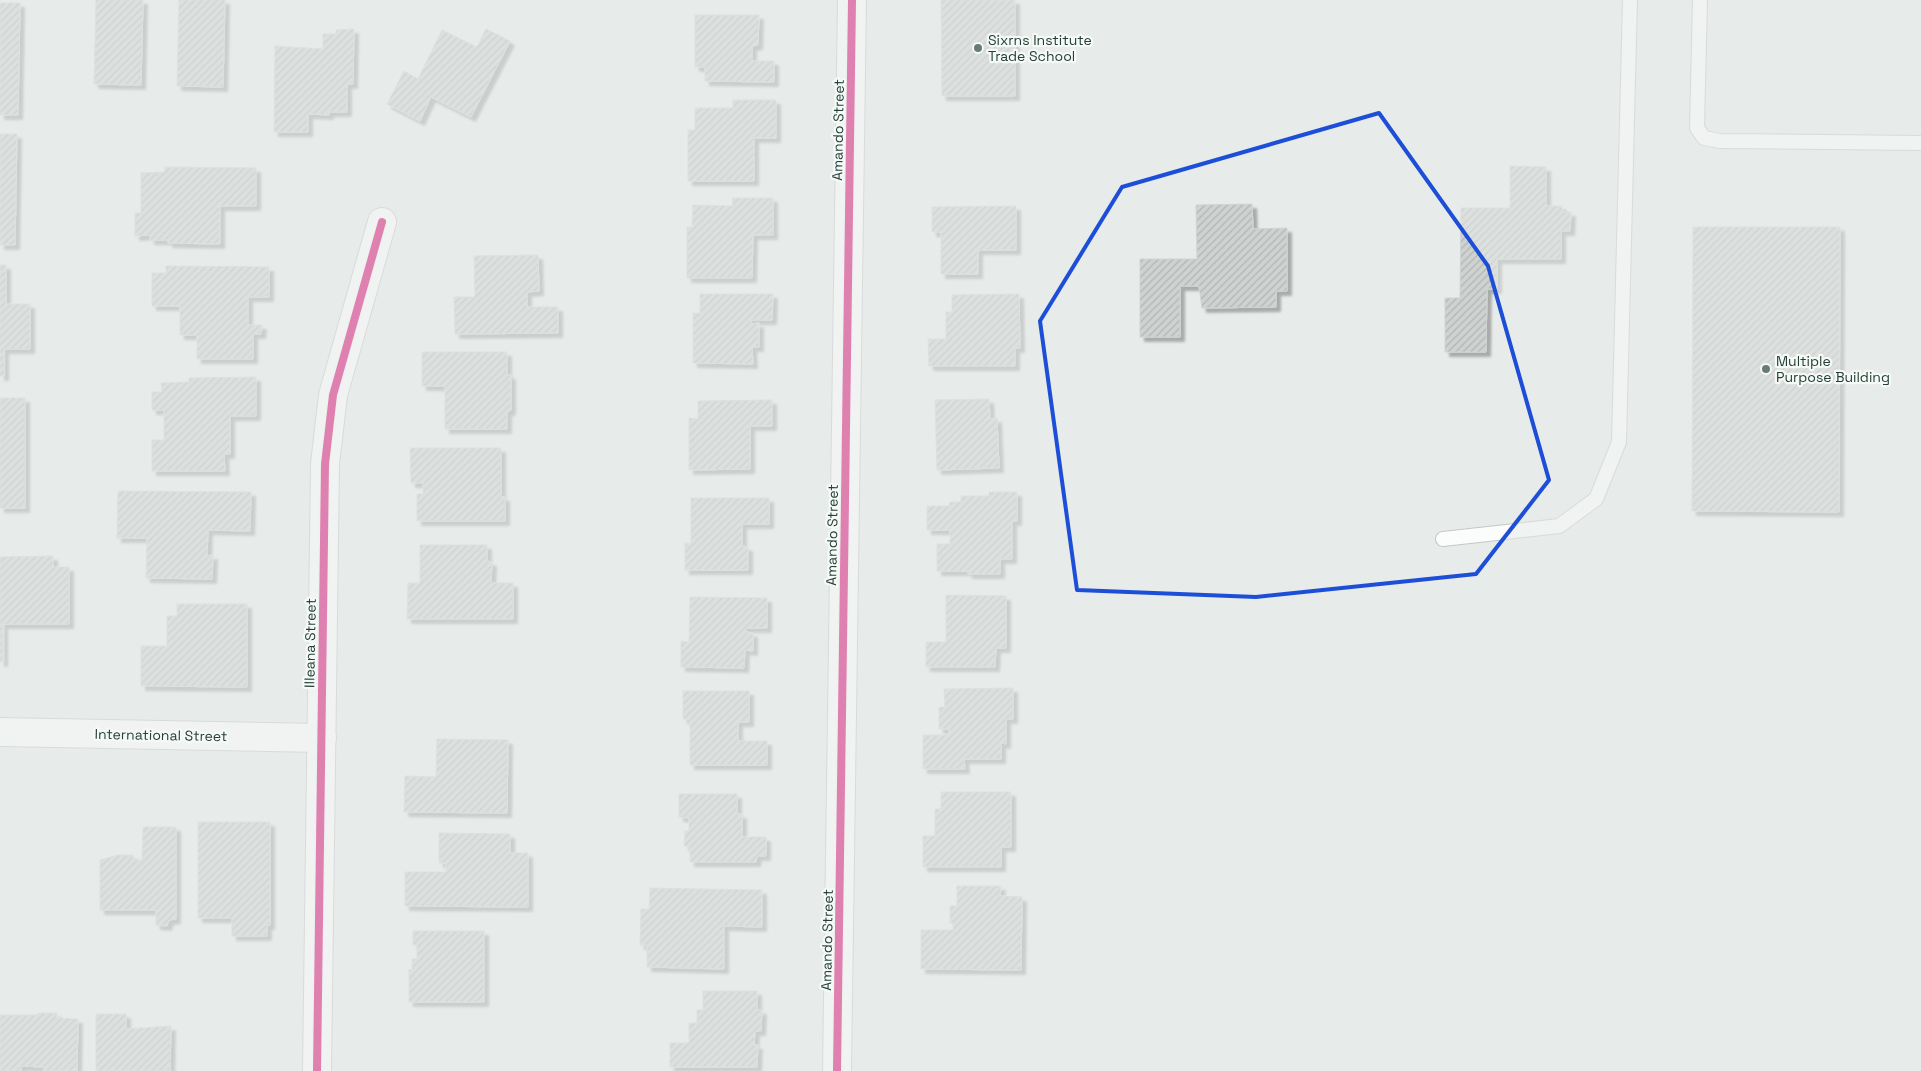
<svg xmlns="http://www.w3.org/2000/svg" width="1921" height="1071" font-family="'Space Grotesk',sans-serif">
<style>
.building{fill:url(#building-hatch);stroke:#d0d4d2;filter:url(#shadow)}
.lines{fill:none;stroke-linecap:round;stroke-linejoin:round}
.lane-casing{stroke:#c4c8c6;stroke-width:16}
.street-casing{stroke:#c4c8c6;stroke-width:30}
.lane{stroke:#fbfcfc;stroke-width:14}
.street{stroke:#fbfcfc;stroke-width:28}
.cycleway-casing{stroke:#f5faf7;stroke-width:11}
.cycleway{stroke:#d6006c;stroke-width:8}
.marked{fill:none;stroke:#1d4ed8;stroke-width:4;stroke-linejoin:round}
.poi-dot{fill:#697b75;stroke:#f5faf7;stroke-width:2}
.labels{text-anchor:middle;dominant-baseline:central;stroke-width:4.5;stroke-linejoin:round;paint-order:stroke}
.poi-label{font-size:14px;fill:#253e37;stroke:#f5faf7;text-anchor:start}
.street-label{font-size:14px;fill:#253e37;stroke:#f5faf7}
</style>
<defs>
<pattern id="building-hatch" width="6" height="6" patternUnits="userSpaceOnUse" patternTransform="scale(1.25)"><rect width="6" height="6" fill="#ced2d0"/><path d="M-1 1l2-2M0 6l6-6M5 7l2-2" fill="none" stroke="#b1b5b3"/></pattern>
<filter id="shadow"><feDropShadow dx="4.5" dy="4.5" stdDeviation="1" flood-color="#0004"/></filter>
</defs>
<rect width="100%" height="100%" fill="#e7ebe9"/>
<!-- building -->
<g class="building">
<path d="M96,0H143L141,85L94,84Z"/>
<path d="M179,0H225L223,87L177,86Z"/>
<path d="M941,0H1015V96H942Z"/>
<path d="M0,3H20L18,115H0Z"/>
<path d="M695,15H759L758,45L752,46V61H774V82L705,81V67H695Z"/>
<path d="M354,29L353,84H347V112H329V115L308,114V132H274L275,46L323,49V34H336V30Z"/>
<path d="M486,29L510,41L471,117L431,97L420,121L387,104L404,71L418,79L442,30L477,47Z"/>
<path d="M733,100H776V138H754V181H688V130H695V108H733Z"/>
<path d="M0,134H17L15,245H0Z"/>
<path d="M1510,166L1546,167V206H1562V212H1571L1570,231H1561V259H1497V289H1487L1486,352H1445V298H1460L1461,208H1510Z"/>
<path d="M165,167L256,168V206H220V244L168,243V240H150V235L135,236V213H141V173L165,172Z"/>
<path d="M732,198H773V235H753L752,278H687V227H692L693,205L733,206Z"/>
<path d="M1252,204L1253,229L1287,228V291H1276V307L1202,308L1199,286H1180V337H1140V259H1197L1196,205Z"/>
<path d="M1016,206V250H978V274H941V232H932V207Z"/>
<path d="M1693,227H1840L1839,512L1692,511Z"/>
<path d="M538,255L539,291L527,292V307H558V333L455,334L454,297H475L474,256Z"/>
<path d="M0,265H6V304H30V349H4V376H0Z"/>
<path d="M166,266L269,267V297H248V325H262L261,334H253V359H197V335H180V306H152V273H166Z"/>
<path d="M700,294H773L772,320H751V324L759,323V347H752L753,364L693,363V313H700Z"/>
<path d="M1019,294L1020,348H1015V366H929L928,339H946V312H952V295Z"/>
<path d="M422,352H507V375H511V410L507,412V429H445V386H422Z"/>
<path d="M256,377V416H230V454H224L225,471H152V440H164V410H152V392H162L161,383L189,382V378Z"/>
<rect x="0" y="398" width="25" height="110"/>
<path d="M989,399L990,419L997,418L999,468L937,470L935,400Z"/>
<path d="M772,400V426H750V469L689,470V418L698,419V401Z"/>
<path d="M410,448H501V497H505V521H417V494H423V483H411Z"/>
<path d="M118,491L251,492L250,531L208,530L207,556L213,555L212,579L146,578L147,538H117Z"/>
<path d="M989,492H1017V521H1012V559H1000V574H968V571H937V544H950V530H927V506H949L950,502H961V496H989Z"/>
<path d="M691,498H769V524H742V546L748,547V570H685V543L691,544Z"/>
<path d="M420,545H487V561L492,562L491,583H513V619H407L408,583H420Z"/>
<path d="M53,556V567H69V624H3V662H0V557Z"/>
<path d="M946,595L1006,596V648H996L995,667H926V642H946Z"/>
<path d="M690,597L767,598V628H746V632L753,633V651L745,650L744,668L681,667V641L689,642Z"/>
<path d="M177,604H247V687L141,686V646H167V616H177Z"/>
<path d="M1013,688V719H1006V744L1001,743V759H964L965,769H923V735H949V729H939V707H945L944,689Z"/>
<path d="M683,691H749V722H738V741H767V765H690V719H683Z"/>
<path d="M437,739L508,740L507,813L404,812L405,776L436,777Z"/>
<path d="M941,792H1011V847H1001V867H923V836H935V809H941Z"/>
<path d="M679,794H737V814H742V837H766V856H757L756,862H690V846H684L685,831H689V818L679,817Z"/>
<path d="M198,822H270V925H267V936H232V918H198Z"/>
<path d="M143,827H176V919L169,920L167,926L156,925V910H100V860L118,855H133V860H142Z"/>
<path d="M439,833L510,834V853H528V907L405,906V872H446V863H439Z"/>
<path d="M957,886H1001L1000,896L1022,897L1021,970L921,969V930H953V923H950V906H957Z"/>
<path d="M650,888L762,890V927L724,926V969L647,967V945H640L641,909H649Z"/>
<path d="M413,931H484V1002H409V969L412,970V959H417V945H413Z"/>
<path d="M703,991H757V1010H762L761,1031H755L754,1045H758L757,1067H670V1043H689V1023H697V1010H703Z"/>
<path d="M38,1013H57L56,1018L78,1019L77,1071H44V1067L21,1066V1071H0V1015H38Z"/>
<path d="M96,1014H126V1029L171,1026L170,1071H96Z"/>
</g>
<g class="lines">
<!-- lane casing -->
<g class="lane-casing">
<g id="lane">
<path d="M1700,0L1697,128L1704,138L1720,141L1921,143"/>
<path d="M1443,539L1559,526L1596,499L1619,442L1630,0"/>
</g>
</g>
<!-- street casing -->
<g class="street-casing">
<g id="street">
<path d="M0,732L322,738"/>
<path d="M317,1071L325,464L333,395L382,222"/>
<path d="M837,1071L852,0"/>
</g>
</g>
<!-- lane -->
<use href="#lane" class="lane"/>
<!-- street -->
<use href="#street" class="street"/>
<!-- cycleway casing -->
<g class="cycleway-casing">
<g id="cycleway">
<path d="M317,1071L325,464L333,395L382,222"/>
<path d="M837,1071L852,0"/>
</g>
</g>
<!-- cycleway -->
<use href="#cycleway" class="cycleway"/>
</g>
<!-- marked area -->
<path d="M0 0H1921V1071H0ZM1379,113L1488,266L1549,480L1476,574L1256,597L1077,590L1040,321L1122,187Z" fill="#e7ebe9" fill-opacity=".55" fill-rule="evenodd"/>
<path class="marked" d="M1379,113L1488,266L1549,480L1476,574L1256,597L1077,590L1040,321L1122,187Z"/>
<!-- markers -->
<g class="poi-dot">
<circle cx="978" cy="48" r="5"/>
<circle cx="1766" cy="369" r="5"/>
</g>
<g class="labels">
<!-- poi labels -->
<g class="poi-label">
<text x="988" y="40">Sixrns Institute<tspan x="988" dy="16">Trade School</tspan></text>
<text x="1776" y="361">Multiple<tspan x="1776" dy="16">Purpose Building</tspan></text>
</g>
<!-- street labels -->
<g class="street-label">
<text transform="translate(838 130) rotate(-89)">Amando Street</text>
<text transform="translate(832 535) rotate(-89)">Amando Street</text>
<text transform="translate(310 643) rotate(-89)">Illeana Street</text>
<text transform="translate(161 735) rotate(1)">International Street</text>
<text transform="translate(827 940) rotate(-89)">Amando Street</text>
</g>
</g>
</svg>
